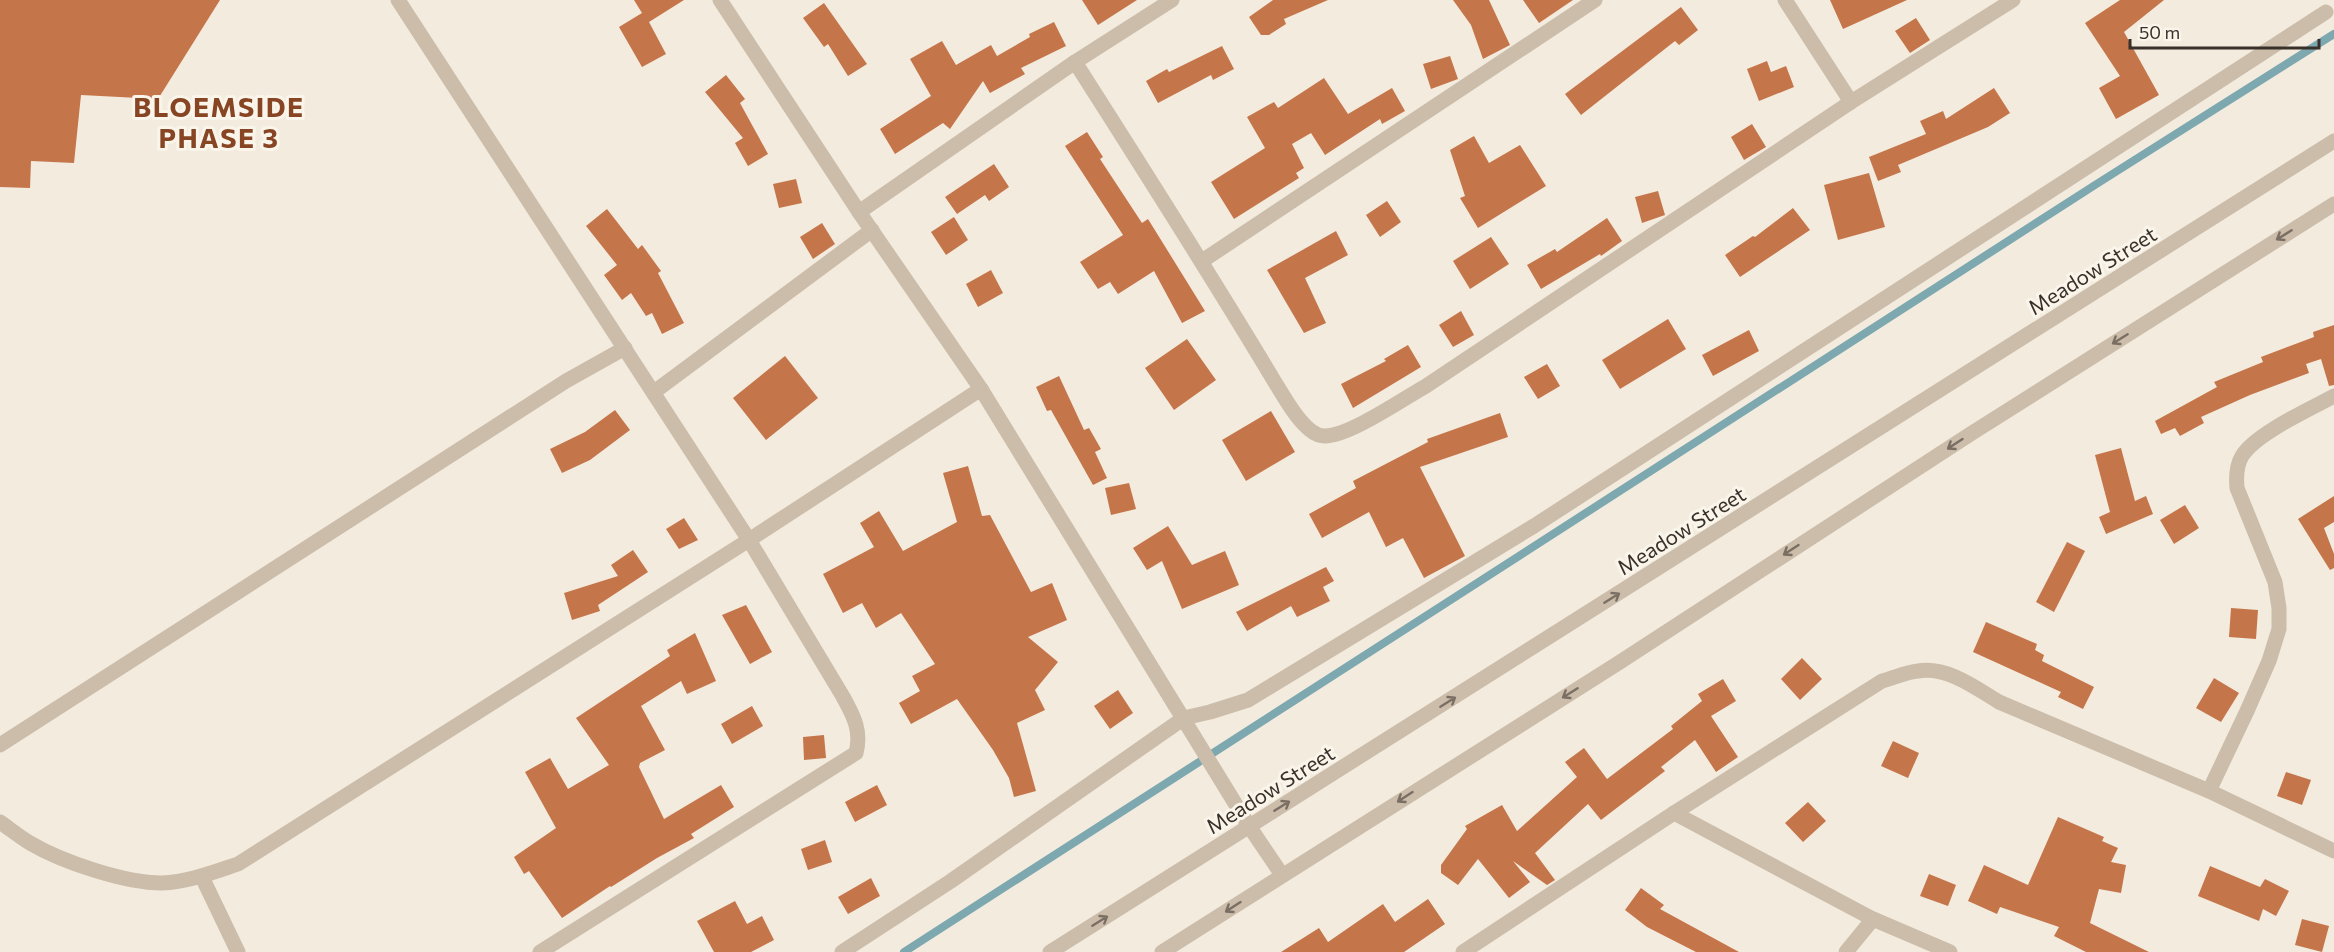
<svg xmlns="http://www.w3.org/2000/svg" width="2334" height="952" font-family="Commissioner,sans-serif">
<style>
.lines{fill:none;stroke-linecap:round;stroke-linejoin:round}
.stream{stroke:#7da8b0;stroke-width:8}
.building{fill:#c5754a}
.minor{stroke:#cbbdaa;stroke-width:15}
.tertiary{stroke:#cbbdaa;stroke-width:15}
.oneway{stroke:#7b6f64}
.labels{text-anchor:middle;dominant-baseline:central;stroke-width:6;stroke-linejoin:round;paint-order:stroke}
.street-label{font-size:21px;fill:#39302a;stroke:#faf5eb}
.district-label{font-size:27px;font-weight:bold;letter-spacing:1.5px;fill:#874523;stroke:#faf5eb}
</style>
<rect width="100%" height="100%" fill="#f3ebde"/>
<g class="lines">
<!-- stream -->
<path class="stream" d="M904,952L2095,185L2334,34"/>
</g>
<!-- building -->
<g class="building">
<path d="M0,0H220L158,99L81,95L74,163L31,161L30,188L0,187Z"/>
<path d="M634,0H684L649,22L666,54L642,67L619,27L642,13Z"/>
<path d="M1082,0H1137L1098,25Z"/>
<path d="M1273,0H1328L1284,19L1286,24L1269,35H1261L1249,17Z"/>
<path d="M1453,0H1489L1510,45L1483,59L1471,25Z"/>
<path d="M1523,0H1573L1539,23Z"/>
<path d="M1830,0H1907L1843,29Z"/>
<path d="M2120,0H2164L2124,32L2159,95L2116,119L2099,88L2120,76L2085,23Z"/>
<path d="M824,3L867,64L848,76L828,44L824,47L803,18Z"/>
<path d="M1681,7L1698,30L1679,45L1675,41L1581,115L1565,94Z"/>
<path d="M1916,18L1930,40L1910,53L1895,31Z"/>
<path d="M1054,22L1066,46L1021,68L1025,74L990,93L983,81L950,129L943,123L895,154L880,129L931,96L910,59L942,41L956,65L991,45L997,56L1030,37L1029,34Z"/>
<path d="M1222,46L1234,69L1213,80L1211,75L1158,103L1146,81L1167,69L1169,72Z"/>
<path d="M1450,56L1458,79L1431,89L1423,64Z"/>
<path d="M1767,61L1771,72L1786,66L1794,87L1759,101L1747,69Z"/>
<path d="M726,75L745,99L740,103L768,154L748,166L735,143L743,138L705,92Z"/>
<path d="M1324,78L1348,114L1392,88L1405,111L1382,124L1380,119L1325,155L1311,133L1292,144L1304,168L1296,173L1299,178L1234,219L1211,182L1265,148L1247,117L1274,102L1278,108Z"/>
<path d="M1994,88L2010,113L1988,127L1898,165L1901,172L1878,181L1869,157L1926,134L1920,121L1943,111L1946,119Z"/>
<path d="M1752,124L1766,147L1744,160L1731,137Z"/>
<path d="M1087,132L1103,157L1100,159L1142,223L1148,219L1205,311L1182,323L1154,271L1118,294L1110,282L1098,289L1080,262L1123,235L1065,146Z"/>
<path d="M1474,136L1489,163L1520,145L1546,186L1478,228L1460,198L1465,196L1450,150Z"/>
<path d="M994,164L1009,187L989,201L985,195L957,214L945,197Z"/>
<path d="M1869,173L1885,227L1838,240L1824,185Z"/>
<path d="M796,179L802,203L779,208L773,184Z"/>
<path d="M1658,191L1665,215L1642,223L1635,197Z"/>
<path d="M1387,201L1401,222L1380,237L1366,215Z"/>
<path d="M1793,208L1810,230L1740,277L1725,255L1753,236L1755,237Z"/>
<path d="M607,209L638,249L642,245L661,271L658,273L684,323L662,334L652,313L646,316L631,293L622,300L604,275L617,265L586,226Z"/>
<path d="M954,217L968,240L946,255L931,232Z"/>
<path d="M1607,218L1622,241L1601,256L1600,254L1541,289L1527,265L1555,249L1557,252Z"/>
<path d="M822,223L835,244L813,259L800,237Z"/>
<path d="M1336,231L1348,255L1305,278L1326,323L1304,333L1267,270Z"/>
<path d="M1491,237L1509,264L1470,289L1453,261Z"/>
<path d="M991,270L1003,293L978,307L966,284Z"/>
<path d="M1461,311L1474,335L1453,347L1439,325Z"/>
<path d="M1668,319L1686,349L1620,389L1602,360Z"/>
<path d="M2334,325V385L2329,386L2321,359L2306,364L2309,373L2250,395L2201,417L2204,423L2180,436L2175,428L2161,434L2155,421L2217,387L2214,382L2263,362L2261,357L2314,337L2313,332Z"/>
<path d="M1749,330L1759,351L1713,376L1702,355Z"/>
<path d="M1187,339L1216,380L1174,410L1145,368Z"/>
<path d="M1408,345L1421,367L1353,408L1341,384L1386,361L1384,359Z"/>
<path d="M785,356L818,398L766,440L733,398Z"/>
<path d="M1547,364L1560,386L1538,399L1524,377Z"/>
<path d="M1059,376L1084,430L1089,428L1101,449L1095,452L1107,478L1093,485L1051,410L1047,411L1036,387Z"/>
<path d="M615,410L630,430L590,460L562,473L550,449L585,432Z"/>
<path d="M1271,411L1295,452L1246,481L1222,440Z"/>
<path d="M1500,413L1508,437L1420,467L1465,556L1424,578L1403,538L1386,547L1369,512L1322,538L1309,514L1356,488L1353,481L1428,442L1427,439Z"/>
<path d="M2121,448L2135,501L2146,496L2153,514L2106,534L2099,517L2110,512L2095,455Z"/>
<path d="M968,466L982,516L990,515L1031,592L1052,583L1067,620L1028,637L1058,662L1035,690L1045,710L1017,723L1036,791L1014,797L1009,778L993,750L957,699L911,724L899,703L920,691L912,676L935,664L901,613L876,628L862,603L843,613L823,574L874,547L860,523L879,511L903,551L957,522L943,473Z"/>
<path d="M1129,483L1136,509L1111,515L1105,488Z"/>
<path d="M2334,496V522L2324,528L2334,554V568L2330,570L2298,519Z"/>
<path d="M2185,505L2199,528L2174,544L2160,520Z"/>
<path d="M684,518L698,540L679,549L666,529Z"/>
<path d="M1168,526L1192,565L1225,551L1239,585L1182,609L1162,561L1147,570L1133,548Z"/>
<path d="M2067,542L2085,551L2054,612L2036,602Z"/>
<path d="M633,550L648,572L598,605L600,611L572,620L564,593L618,576L611,565Z"/>
<path d="M1326,567L1334,581L1323,587L1330,601L1297,617L1291,606L1247,631L1236,612Z"/>
<path d="M746,605L772,652L750,664L722,615Z"/>
<path d="M2231,608L2258,610L2256,639L2229,637Z"/>
<path d="M1986,622L2037,644L2035,650L2044,655L2042,661L2094,687L2083,709L2058,697L2061,692L1973,652Z"/>
<path d="M695,633L716,681L687,694L681,681L641,706L665,750L640,763L639,767L664,819L721,785L734,807L691,834L694,838L657,858L611,887L610,886L562,918L529,871L524,874L514,857L556,828L525,772L550,758L568,789L609,765L576,718L670,656L667,650Z"/>
<path d="M1802,658L1822,679L1800,700L1781,679Z"/>
<path d="M2214,678L2239,693L2221,722L2196,708Z"/>
<path d="M1723,679L1736,701L1711,716L1738,757L1716,772L1695,740L1661,767L1665,771L1601,820L1588,804L1535,853L1555,880L1547,885L1513,861L1530,882L1509,898L1478,859L1458,885L1441,873V865L1467,829L1465,826L1502,805L1517,831L1577,777L1565,762L1584,748L1607,779L1673,729L1671,726L1702,701L1698,694Z"/>
<path d="M1118,690L1133,713L1110,729L1094,706Z"/>
<path d="M752,706L763,726L732,744L721,724Z"/>
<path d="M824,735L826,758L804,760L803,737Z"/>
<path d="M1893,741L1919,753L1908,778L1881,766Z"/>
<path d="M2286,772L2311,780L2302,805L2277,796Z"/>
<path d="M877,785L887,805L855,822L845,802Z"/>
<path d="M1808,802L1826,821L1803,842L1785,823Z"/>
<path d="M2058,817L2104,837L2102,841L2118,848L2111,862L2126,865L2121,893L2099,889L2090,923L2149,952H2086L2054,936L2059,927L2000,907L1997,914L1968,901L1984,865L2028,885Z"/>
<path d="M825,840L832,862L808,870L801,849Z"/>
<path d="M2210,866L2260,887L2265,879L2289,891L2276,916L2263,909L2259,921L2198,896Z"/>
<path d="M1929,874L1956,885L1948,906L1920,896Z"/>
<path d="M871,878L880,896L848,914L838,897Z"/>
<path d="M1641,888L1664,905L1660,909L1739,952H1696L1647,927L1625,910Z"/>
<path d="M1428,899L1445,924L1404,952H1281L1319,928L1328,942L1383,904L1395,922Z"/>
<path d="M735,901L747,924L762,916L774,940L751,952H714L697,921Z"/>
<path d="M2302,919L2329,926L2322,952L2295,945Z"/>
</g>
<g class="lines">
<!-- minor -->
<g class="minor">
<path d="M398,0L749,540L842,695C853,715 862,730 856,753L540,952"/>
<path d="M720,0L859,212L981,389L1249,826L1282,875"/>
<path d="M1785,0L1851,102"/>
<path d="M1075,62C1143,169 1211,275 1276,384C1285,398 1305,436 1324,436C1348,437 1403,399 1426,386L1851,102L2013,0"/>
<path d="M859,212L1075,62L1172,0"/>
<path d="M1202,261L1595,0"/>
<path d="M654,392L872,230"/>
<path d="M0,745L566,381L625,348"/>
<path d="M2209,791L2247,711L2269,661L2279,629V608L2275,582L2237,488C2236,477 2236,466 2242,456C2255,434 2310,409 2334,396"/>
<path d="M1674,813L1873,919L1950,952"/>
<path d="M0,822C10,829 20,837 30,843C62,862 125,883 162,883C188,882 214,872 238,864L749,540L981,389"/>
<path d="M202,877L238,952"/>
<path d="M842,952L951,881L1184,718L1210,712L1248,700L1534,526L2326,12"/>
<path d="M1463,952L1674,813L1882,681C1894,678 1906,672 1918,671C1947,666 1976,688 1999,702L2209,791L2334,851"/>
<path d="M1846,952L1873,919"/>
</g>
<!-- tertiary -->
<g class="tertiary">
<path d="M1050,952L2334,141"/>
<path d="M1162,952L1620,662L1972,433L2334,204"/>
</g>
</g>
<!-- one-way arrows -->
<defs><path id="oneway-shaft" d="M-6 0H5M1.5-3L5.5 0L1.5 3" fill="none" stroke-width="1.6" stroke-linecap="round" stroke-linejoin="round" transform="scale(1.5)"/></defs>
<g class="oneway">
<use href="#oneway-shaft" transform="translate(2284 235) rotate(148)"/>
<use href="#oneway-shaft" transform="translate(2120 339) rotate(148)"/>
<use href="#oneway-shaft" transform="translate(1955 444) rotate(147)"/>
<use href="#oneway-shaft" transform="translate(1791 550) rotate(147)"/>
<use href="#oneway-shaft" transform="translate(1612 598) rotate(-32)"/>
<use href="#oneway-shaft" transform="translate(1570 693) rotate(148)"/>
<use href="#oneway-shaft" transform="translate(1448 702) rotate(-32)"/>
<use href="#oneway-shaft" transform="translate(1405 797) rotate(147)"/>
<use href="#oneway-shaft" transform="translate(1282 806) rotate(-32)"/>
<use href="#oneway-shaft" transform="translate(1233 907) rotate(147)"/>
<use href="#oneway-shaft" transform="translate(1100 921) rotate(-32)"/>
</g>
<g class="labels">
<!-- street labels -->
<g class="street-label">
<text transform="translate(2092 270) rotate(-32)">Meadow Street</text>
<text transform="translate(1681 530) rotate(-32)">Meadow Street</text>
<text transform="translate(1270 789) rotate(-32)">Meadow Street</text>
</g>
<!-- district labels -->
<g class="district-label">
<text x="219" y="106">BLOEMSIDE<tspan x="219" dy="31">PHASE 3</tspan></text>
</g>
</g>
<!-- scale -->
<path d="M2130 39v9h189v-9" fill="none" stroke="#39302a" stroke-width="3"/>
<text x="2139" y="39" font-size="18" fill="#39302a" stroke="#faf5eb" stroke-width="4.5" paint-order="stroke">50 m</text>
</svg>
